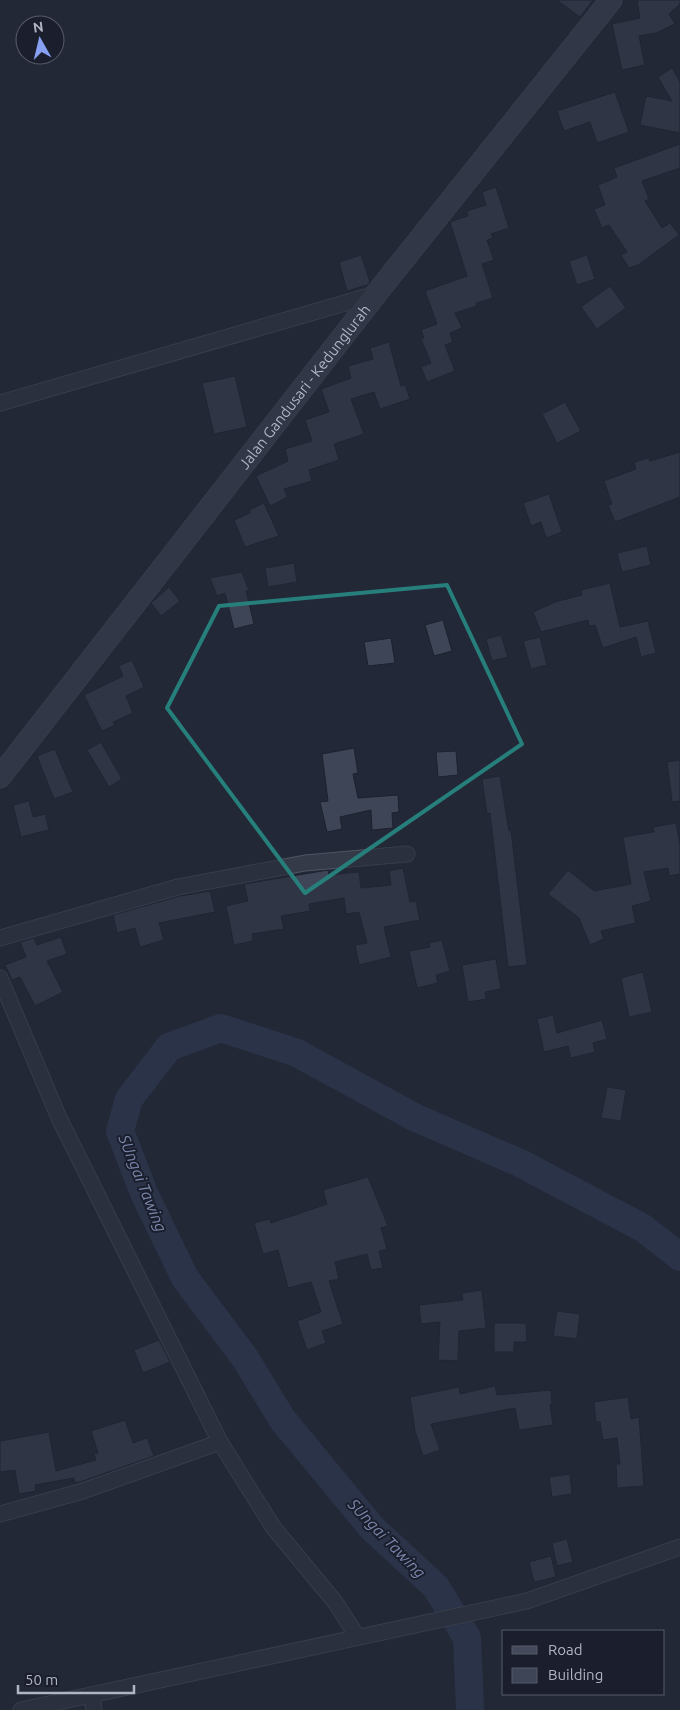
<svg xmlns="http://www.w3.org/2000/svg" width="680" height="1710" font-family="Ubuntu,sans-serif">
<style>
.lines{fill:none;stroke-linecap:round;stroke-linejoin:round}
.river{stroke:#36415e;stroke-width:28}
.building{fill:#3e4557;stroke:#1d212f}
.street-casing{stroke:#505563;stroke-width:17}
.secondary-casing{stroke:#505563;stroke-width:23}
.street{stroke:#353a48;stroke-width:15}
.secondary{stroke:#44495b;stroke-width:21}
.marked{fill:none;stroke:#277f7b;stroke-width:4;stroke-linejoin:round}
.labels{text-anchor:middle;dominant-baseline:central;stroke-width:4;stroke-linejoin:round;paint-order:stroke}
.street-label{font-size:15px;fill:#b0b5c4;stroke:#1b1f2d}
.water-label{font-size:16px;font-style:italic;fill:#7a86ab;stroke:#1b1f2d}
</style>
<rect width="100%" height="100%" fill="#222837"/>
<g class="lines">
<!-- river -->
<path class="river" d="M470,1710L467,1638L436,1587L372,1528L282,1419L245,1358L185,1278L144,1193L120,1131L129,1099L169,1047L221,1028L297,1053L414,1117L520,1163L643,1228L680,1257"/>
</g>
<!-- building -->
<g class="building">
<path d="M557,0H593L580,17Z"/>
<path d="M637,0H680V4L669,14L675,24L656,33L639,36L645,65L622,70L612,24L640,18Z"/>
<path d="M672,68L680,82V133L640,125L646,96L672,101L658,77Z"/>
<path d="M615,92L629,132L597,143L590,122L564,131L557,111Z"/>
<path d="M680,144V168L642,181L649,199L645,201L662,228L670,223L679,235L638,265L629,268L621,255L627,252L609,225L602,228L594,209L605,205L598,185L617,177L614,168Z"/>
<path d="M496,187L509,228L491,234L493,238L487,240L494,260L482,264L493,298L476,303L477,306L455,313L462,328L450,333L453,342L445,345L455,371L427,382L421,367L431,363L421,339L424,338L421,330L437,324L425,291L467,276L450,222L468,216L467,211L486,205L482,192Z"/>
<path d="M361,255L370,282L367,285L347,291L339,262Z"/>
<path d="M587,255L595,279L577,285L569,261Z"/>
<path d="M610,286L626,308L597,329L581,307Z"/>
<path d="M389,342L401,386L405,385L410,399L380,409L374,392L351,399L364,434L334,444L339,460L309,470L312,481L284,489L288,497L270,506L256,476L288,461L285,449L312,441L305,420L329,412L321,389L351,378L348,366L373,359L370,348Z"/>
<path d="M235,376L247,427L214,434L202,383Z"/>
<path d="M565,402L581,431L557,443L542,414Z"/>
<path d="M680,452V497L615,522L608,505L612,504L604,481L636,469L634,462L649,458L650,461Z"/>
<path d="M549,494L562,532L546,538L541,522L531,526L523,503Z"/>
<path d="M264,503L279,536L245,547L234,520L250,513L249,510Z"/>
<path d="M647,546L651,565L622,572L617,553Z"/>
<path d="M294,563L297,582L268,587L265,568Z"/>
<path d="M242,572L249,591H246L254,624L234,629L225,593L217,596L210,578Z"/>
<path d="M610,583L620,627L648,621L656,653L641,657L636,637L603,648L595,625L589,626L588,620L541,632L533,612L555,602L582,595L581,590Z"/>
<path d="M169,587L180,601L161,616L151,603Z"/>
<path d="M443,620L452,651L434,656L425,625Z"/>
<path d="M501,635L508,657L492,661L486,639Z"/>
<path d="M540,637L547,665L531,669L523,641Z"/>
<path d="M391,638L395,663L368,666L364,642Z"/>
<path d="M132,660L144,687L126,696L133,713L113,722L115,725L102,731L84,695L123,676L119,666Z"/>
<path d="M101,742L122,779L109,787L87,750Z"/>
<path d="M354,748L358,773L353,774L358,798L398,795L399,812L392,813L393,828L372,830L371,810L340,817L342,829L327,832L320,802L328,801L322,754Z"/>
<path d="M55,749L73,792L54,799L37,756Z"/>
<path d="M456,751L458,775L438,777L436,752Z"/>
<path d="M680,760V801L672,802L667,762Z"/>
<path d="M500,776L509,831L511,830L527,965L508,967L490,813L487,814L482,779Z"/>
<path d="M29,801L33,817L45,814L49,830L21,837L13,805Z"/>
<path d="M676,823L680,845V874L669,876L668,868L644,872L651,901L632,906L636,923L601,931L604,939L590,945L579,918L548,894L568,870L594,891L631,884L623,837L654,832L653,827Z"/>
<path d="M403,868L410,902L416,901L420,920L384,927L391,957L359,965L355,945L367,943L359,912L346,914L344,898L309,904L310,911L281,916L284,929L252,934L253,941L234,945L226,906L248,901L244,884L328,870L329,875L359,872L361,888L391,885L389,871Z"/>
<path d="M210,891L215,912L159,923L164,940L140,947L135,928L117,933L113,915L180,896Z"/>
<path d="M61,937L67,954L47,961L63,992L35,1006L20,977L12,980L5,965L26,957L20,942L34,938L37,945Z"/>
<path d="M442,940L450,971L436,975L438,983L417,988L409,951L430,947L429,943Z"/>
<path d="M496,959L501,989L485,992L486,999L468,1002L462,965Z"/>
<path d="M643,972L652,1012L629,1017L621,978Z"/>
<path d="M553,1015L557,1033L602,1020L607,1039L593,1043L595,1052L571,1058L568,1046L544,1052L537,1019Z"/>
<path d="M607,1087L626,1090L621,1121L601,1118Z"/>
<path d="M368,1177L388,1226L381,1228L387,1249L379,1251L383,1268L371,1270L367,1254L335,1262L339,1279L329,1281L343,1324L322,1331L326,1343L307,1350L297,1321L321,1312L311,1282L288,1288L278,1250L263,1254L254,1223L270,1219L271,1223L327,1204L323,1190Z"/>
<path d="M482,1290L486,1328L459,1331L458,1361L438,1360L440,1322L421,1324L419,1305L463,1300L462,1293Z"/>
<path d="M557,1311L580,1314L577,1339L553,1336Z"/>
<path d="M494,1323H526L527,1342H514V1352H494Z"/>
<path d="M159,1340L170,1362L143,1373L134,1350Z"/>
<path d="M495,1386L497,1395L551,1390L552,1405H550L553,1425L519,1430L515,1408L431,1424L440,1450L423,1456L415,1431L410,1397L459,1387L460,1394Z"/>
<path d="M628,1397L631,1419L639,1417L644,1486L617,1488L616,1464H620L617,1438L603,1440L600,1422H596L594,1402Z"/>
<path d="M125,1420L133,1443L147,1438L154,1456L80,1482L75,1483L74,1478L35,1485L36,1491L19,1494L15,1470L0,1472V1441L49,1432L56,1471L96,1460L94,1454L98,1453L91,1431Z"/>
<path d="M570,1474L572,1494L552,1497L549,1477Z"/>
<path d="M567,1539L573,1562L557,1566L552,1543Z"/>
<path d="M551,1556L556,1577L534,1582L529,1562Z"/>
</g>
<g class="lines">
<!-- street casing -->
<g class="street-casing">
<g id="street">
<path d="M0,403L376,294"/>
<path d="M0,938L178,887L305,863L407,854"/>
<path d="M0,978L59,1118L220,1442L83,1491L0,1514"/>
<path d="M220,1442L273,1527L335,1602L357,1636"/>
<path d="M92,1695L94,1710"/>
<path d="M21,1710L527,1601L680,1547"/>
</g>
</g>
<!-- secondary casing -->
<g class="secondary-casing">
<g id="secondary">
<path id="s1" d="M0,777L376,294L611,0"/>
</g>
</g>
<!-- street -->
<use href="#street" class="street"/>
<!-- secondary -->
<use href="#secondary" class="secondary"/>
</g>
<!-- marked area -->
<path d="M0 0H680V1710H0ZM447,585L522,744L305,893L167,708L219,606Z" fill="#222837" fill-opacity=".55" fill-rule="evenodd"/>
<path class="marked" d="M447,585L522,744L305,893L167,708L219,606Z"/>
<g class="labels">
<!-- street labels -->
<g class="street-label">
<text stroke="none"><textPath href="#s1" startOffset="495">Jalan Gandusari - Kedunglurah</textPath></text>
</g>
<!-- water labels -->
<g class="water-label">
<text transform="translate(143 1183) rotate(68)">SUngai Tawing</text>
<text transform="translate(387 1538) rotate(46)">SUngai Tawing</text>
</g>
</g>
<!-- legend -->
<rect x="502" y="1630" width="162" height="65" fill="#1b1f2d" stroke="#575b69"/>
<rect x="512" y="1646" width="25" height="8" fill="#44495b" stroke="#575b69"/>
<text x="548" y="1655" font-size="15" fill="#b0b5c4">Road</text>
<rect x="512" y="1668" width="25" height="15" fill="#3e4557" stroke="#575b69"/>
<text x="548" y="1680" font-size="15" fill="#b0b5c4">Building</text>
<!-- north arrow -->
<g transform="translate(40 40) rotate(352)"><circle r="24" fill="#1b1f2d" stroke="#575b69"/>
<path d="M0-4L9 19L0 12L-9 19Z" fill="#88a0f1"/>
<text y="-8" font-size="14" font-weight="bold" text-anchor="middle" fill="#b0b5c4">N</text>
</g>
<!-- scale -->
<path d="M18 1685v8h116v-8" fill="none" stroke="#b0b5c4" stroke-width="2.5"/>
<text x="25" y="1685" font-size="15" fill="#b0b5c4" stroke="#1b1f2d" stroke-width="4" paint-order="stroke">50 m</text>
</svg>
